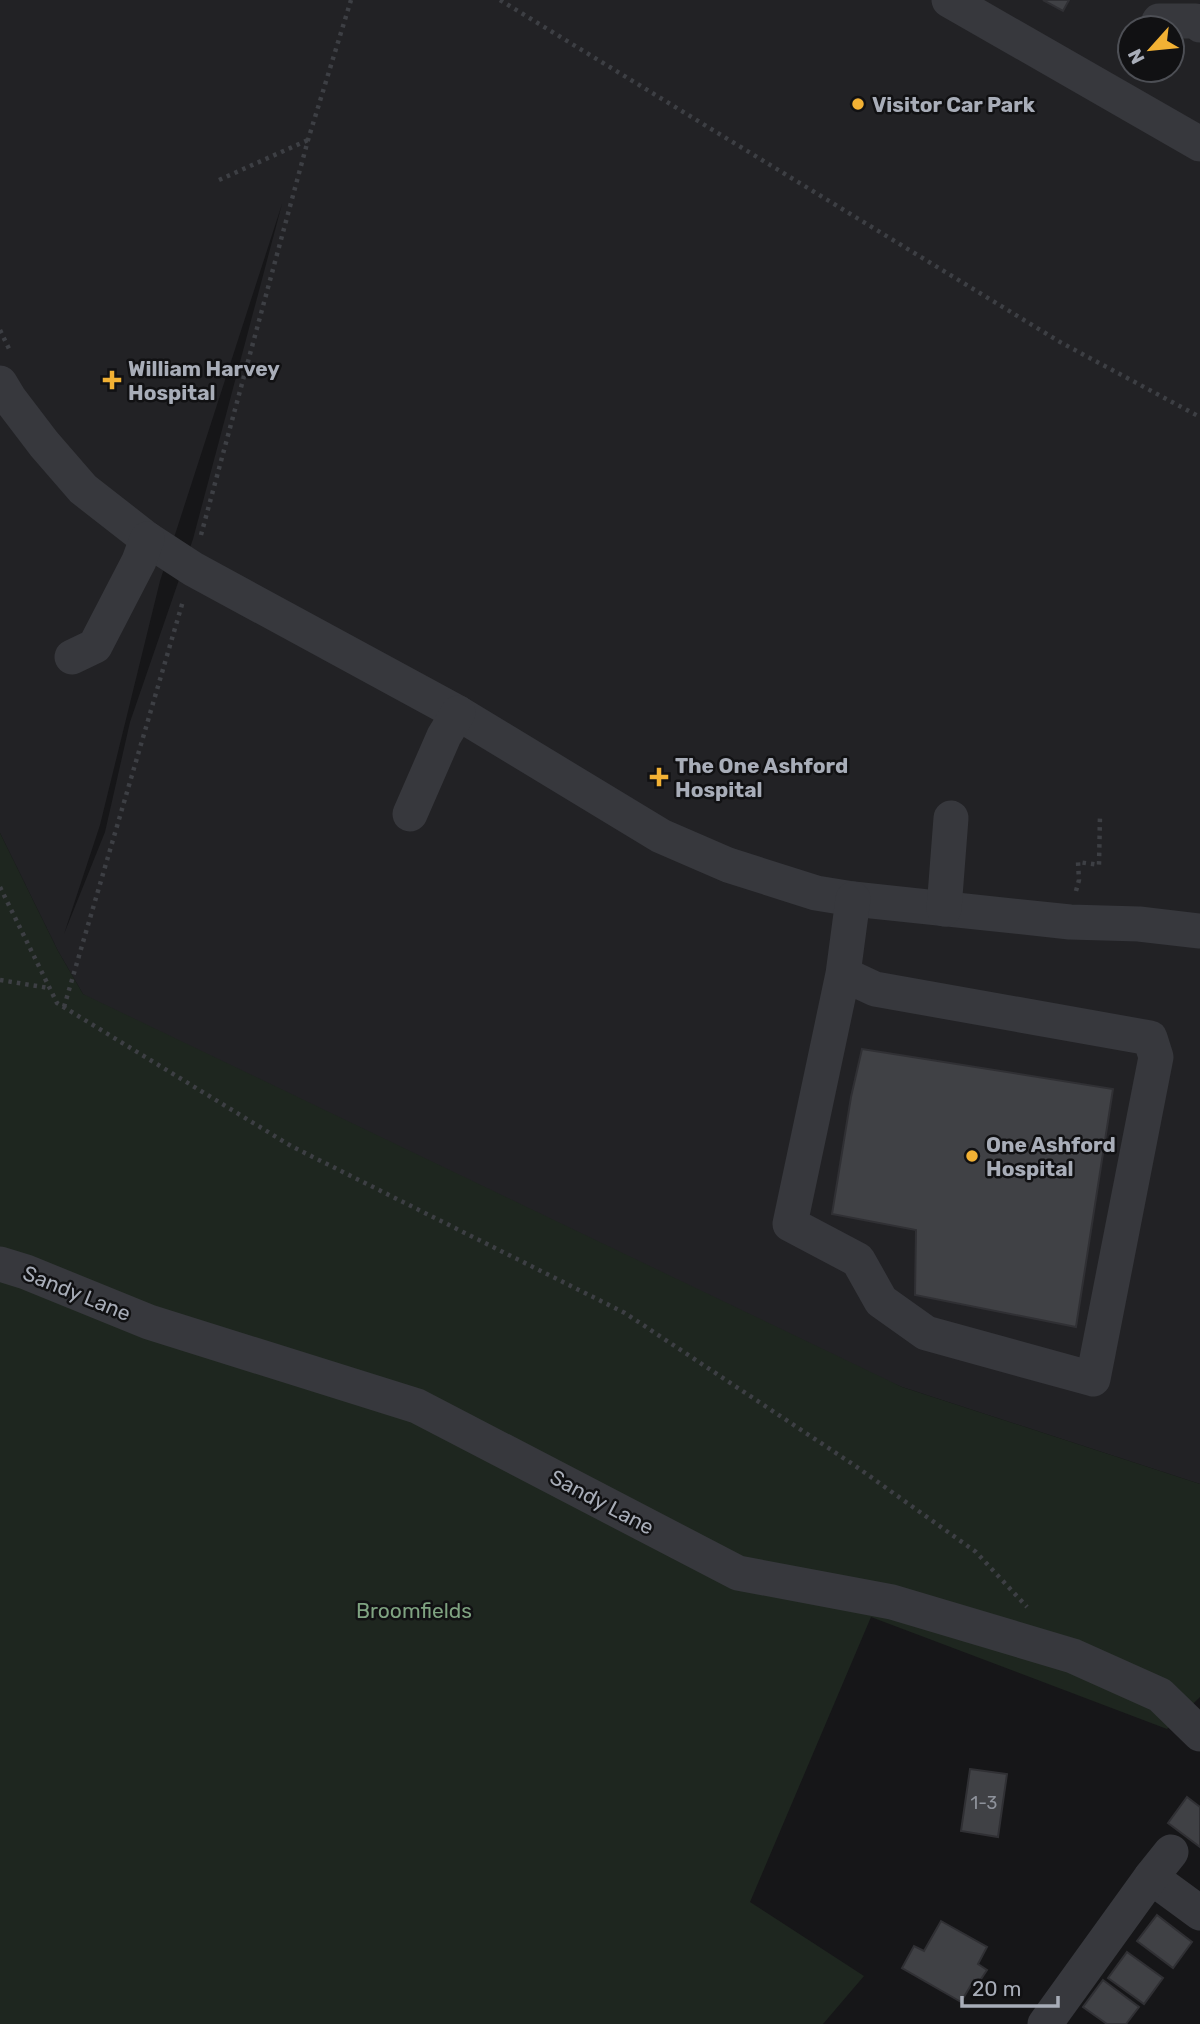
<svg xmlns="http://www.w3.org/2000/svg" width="1200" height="2024" font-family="Rubik,sans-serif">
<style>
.built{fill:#222225;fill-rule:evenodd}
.green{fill:#1e261f}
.building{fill:#404145;stroke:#303034;stroke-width:2}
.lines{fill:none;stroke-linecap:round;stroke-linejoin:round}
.path{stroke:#3d3f44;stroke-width:4.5;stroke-dasharray:3.5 5;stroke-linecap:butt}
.minor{stroke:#37383d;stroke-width:35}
.poi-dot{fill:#f2b134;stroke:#111113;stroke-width:2.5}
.labels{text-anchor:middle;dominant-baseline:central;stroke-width:5;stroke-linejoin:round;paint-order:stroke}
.number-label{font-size:18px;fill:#8e929b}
.poi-label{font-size:21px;font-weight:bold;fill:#a8adb8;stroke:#111113;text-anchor:start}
.street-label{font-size:21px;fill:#a8adb8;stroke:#111113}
.park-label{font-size:21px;fill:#7fa381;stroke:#111113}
</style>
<rect width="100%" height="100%" fill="#161618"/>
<!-- built -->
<path class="built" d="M0,0H1200V1484L902,1387L245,1120L83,994L58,951L0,833ZM1130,28H1172V70H1130ZM282,204L193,539L130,722L105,832L64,934L100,825L160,581Z"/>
<!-- green -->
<path class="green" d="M0,833L58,951L83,994L902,1387L1200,1484V1697L1167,1729L871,1617L750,1902L864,1976L823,2024H0Z"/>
<!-- building -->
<g class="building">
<path d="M1043,0H1069L1063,11Z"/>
<path d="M862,1049L1113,1089L1076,1327L915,1295L916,1230L832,1214L851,1097Z"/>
<path d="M970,1769L1007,1774L998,1837L961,1831Z"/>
<path d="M1187,1797L1200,1807V1847L1168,1823Z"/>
<path d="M1157,1915L1192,1942L1173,1968L1137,1941Z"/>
<path d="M941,1921L987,1947L978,1964L987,1970L979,1982L974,1980L961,2002L902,1968L914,1946L924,1951Z"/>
<path d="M1127,1952L1163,1978L1144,2004L1108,1978Z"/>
<path d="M1103,1980L1139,2007L1126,2024H1107L1083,2007Z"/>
</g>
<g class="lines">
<!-- path -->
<g class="path">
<path d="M500,0L1060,342L1200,417"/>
<path d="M219,180L308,140"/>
<path d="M0,330L11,353"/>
<path d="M201,535L308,140L351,0"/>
<path d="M0,887L57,1003L291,1146L625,1313L854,1465L976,1552L1027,1607"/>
<path d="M1076,891L1079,880L1078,862L1099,865L1100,815"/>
<path d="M0,980L49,988"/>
<path d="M64,1007L183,601"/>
</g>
<!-- minor -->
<g class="minor">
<path d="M949,0L1200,144"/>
<path d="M1159,21H1196L1200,25"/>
<path d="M0,383L9,398L44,444L83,489L147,539L193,569L458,713L661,836L728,865L816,893L853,899L1070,922L1139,924L1200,931"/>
<path d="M72,657L95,646L139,561L147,539"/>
<path d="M410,814L444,736L458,713"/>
<path d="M944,909L951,818"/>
<path d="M843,974L875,989L1150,1038L1156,1057L1093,1379L926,1333L881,1301L858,1260L790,1224L843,974L853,899"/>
<path d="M0,1264L26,1272L149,1322L417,1406L738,1573L892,1602L1073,1656L1160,1695L1200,1734"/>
<path d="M1151,1877L1200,1913"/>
<path d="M1045,2024L1151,1877L1171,1852"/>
</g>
</g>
<!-- markers -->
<g class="poi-dot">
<circle cx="858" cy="104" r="7"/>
<path d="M108.5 369.5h7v7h7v7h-7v7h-7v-7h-7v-7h7z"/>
<path d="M655.5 766.5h7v7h7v7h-7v7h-7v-7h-7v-7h7z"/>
<circle cx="972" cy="1156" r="7"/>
</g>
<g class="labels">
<!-- number labels -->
<g class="number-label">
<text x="984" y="1803">1-3</text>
</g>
<!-- poi labels -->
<g class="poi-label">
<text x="872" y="104">Visitor Car Park</text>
<text x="128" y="368">William Harvey<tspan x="128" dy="24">Hospital</tspan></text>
<text x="675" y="765">The One Ashford<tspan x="675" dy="24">Hospital</tspan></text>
<text x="986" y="1144">One Ashford<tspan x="986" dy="24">Hospital</tspan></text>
</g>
<!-- street labels -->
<g class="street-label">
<text transform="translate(77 1293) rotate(22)">Sandy Lane</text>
<text transform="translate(602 1502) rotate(28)">Sandy Lane</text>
</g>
<!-- park labels -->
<g class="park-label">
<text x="414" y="1610">Broomfields</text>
</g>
</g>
<!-- north arrow -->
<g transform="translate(1151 49) rotate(243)"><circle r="33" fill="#111113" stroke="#4d4f55" stroke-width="2"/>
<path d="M0-5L12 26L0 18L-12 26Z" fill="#f2b134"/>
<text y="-10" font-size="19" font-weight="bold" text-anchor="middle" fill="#a8adb8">N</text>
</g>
<!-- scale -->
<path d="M962 1996v10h96v-10" fill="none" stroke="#a8adb8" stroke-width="3.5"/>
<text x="972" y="1996" font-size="21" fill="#a8adb8" stroke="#111113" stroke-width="5" paint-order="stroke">20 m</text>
</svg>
